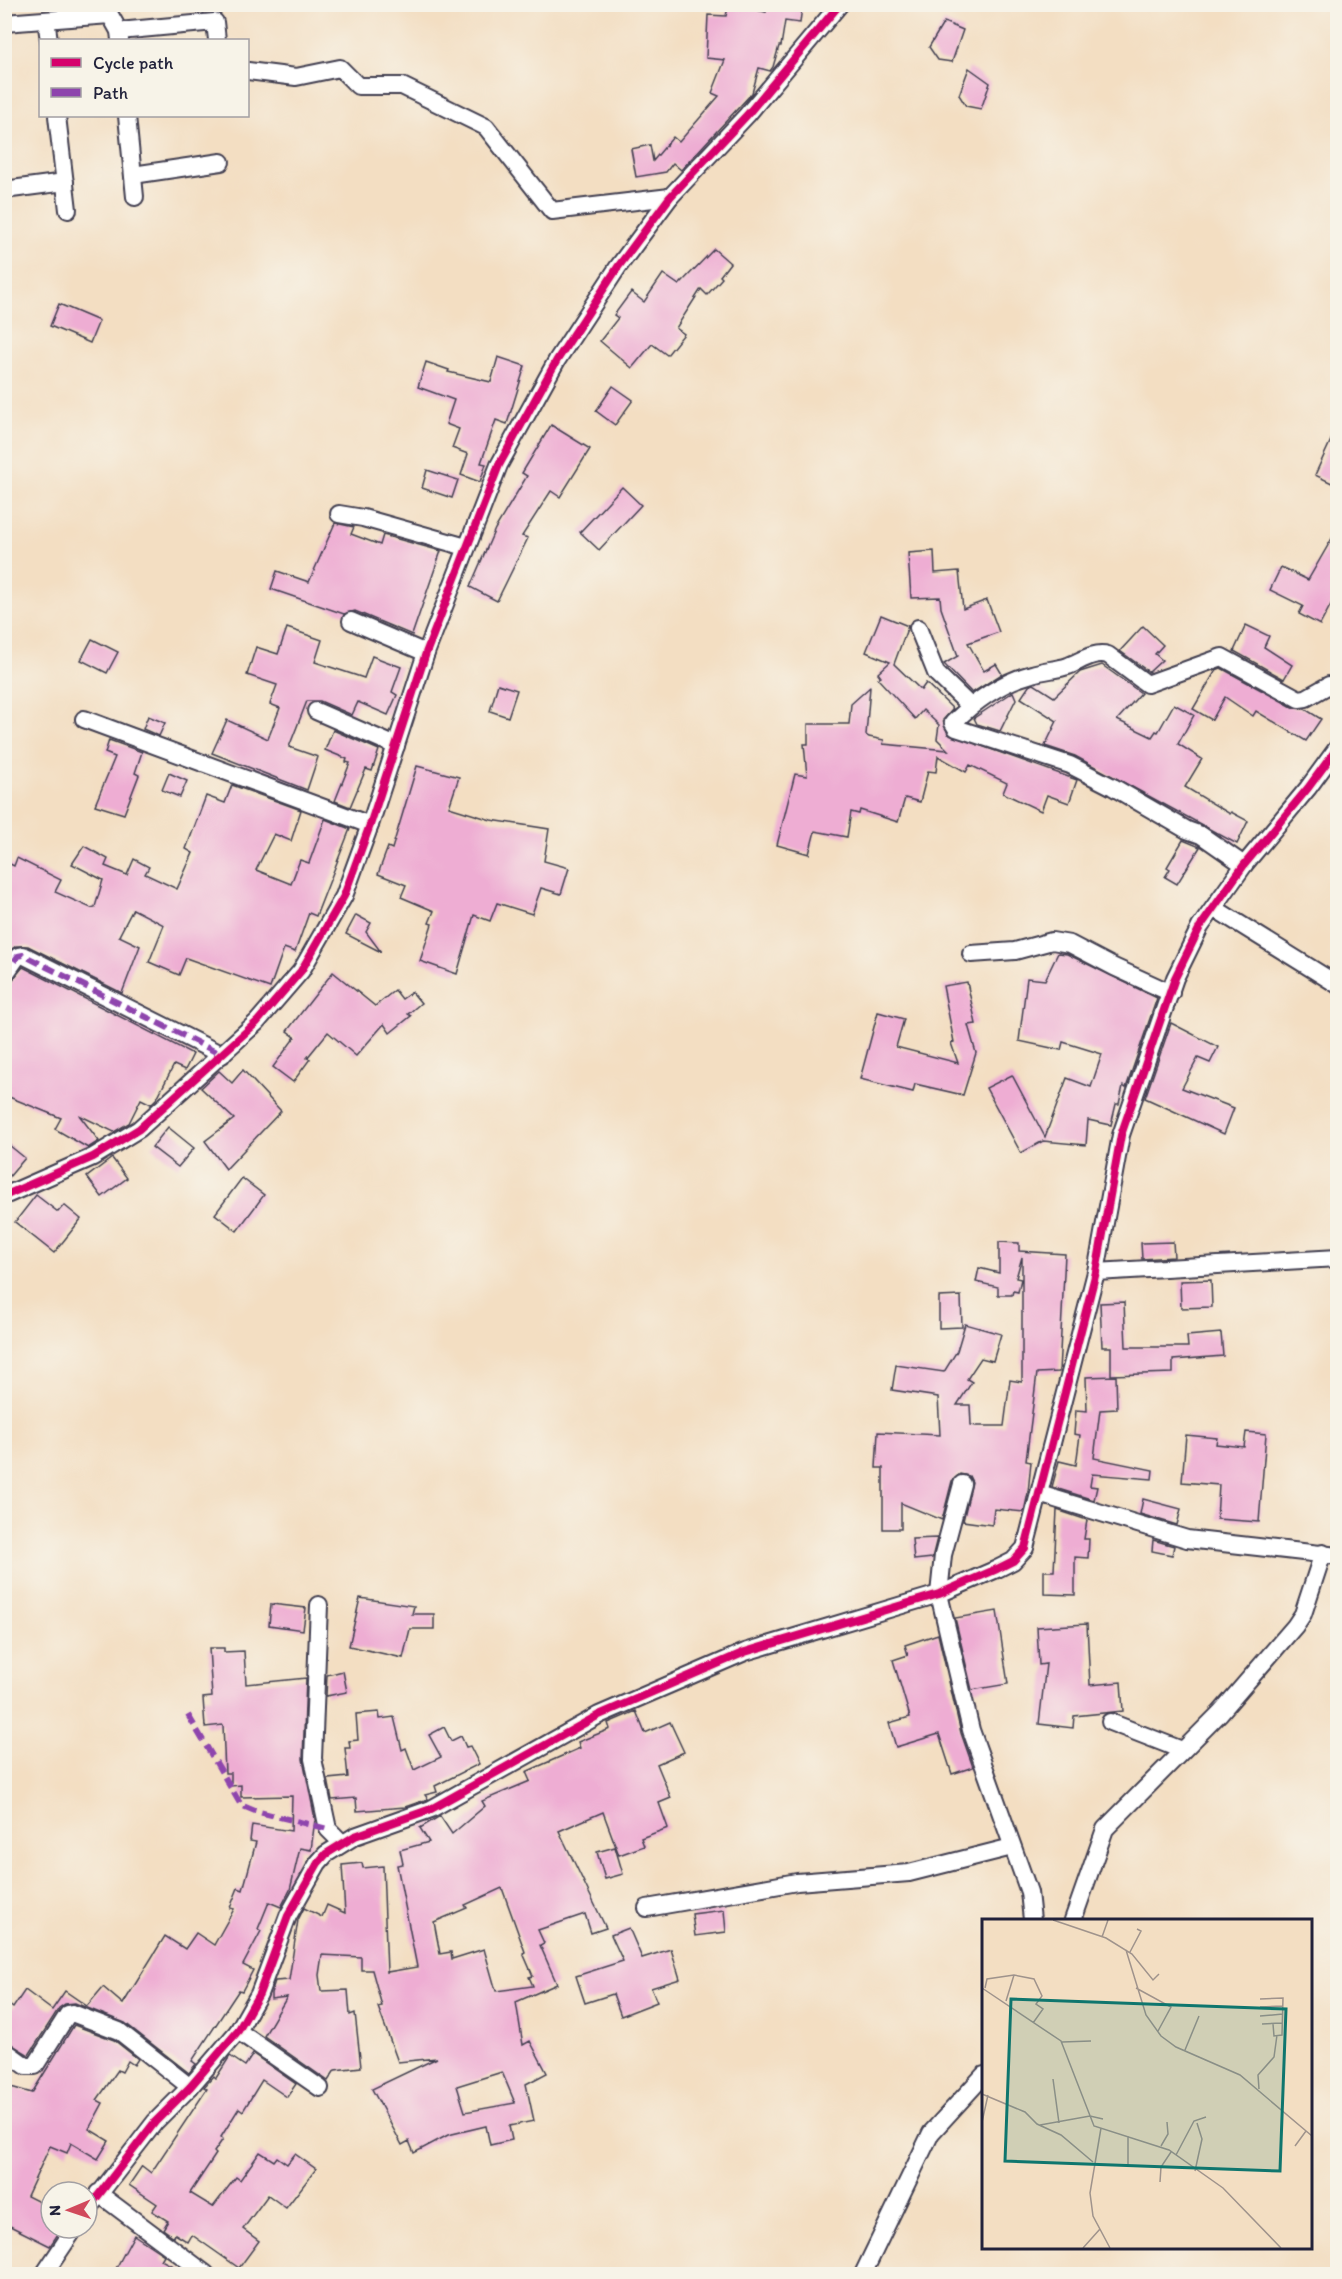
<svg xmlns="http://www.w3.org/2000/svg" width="1342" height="2279" font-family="Itim,sans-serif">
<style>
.building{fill:#eeadd3;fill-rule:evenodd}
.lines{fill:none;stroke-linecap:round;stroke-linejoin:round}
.street-casing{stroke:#413e4f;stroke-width:20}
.street{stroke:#fff;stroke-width:16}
.quiet{stroke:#8e44ad;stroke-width:6;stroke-dasharray:12 6;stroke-linecap:butt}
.cycleway-casing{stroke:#f7f3e8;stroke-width:11}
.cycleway{stroke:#d6006c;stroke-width:8}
.inset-road{fill:none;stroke:#9f938c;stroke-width:1.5}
.view{fill:#0f766e;fill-opacity:0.15;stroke:#0f766e;stroke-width:3}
.inset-edge{fill:none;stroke:#22223b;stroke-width:3}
</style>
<rect width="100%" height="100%" fill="#f7f3e8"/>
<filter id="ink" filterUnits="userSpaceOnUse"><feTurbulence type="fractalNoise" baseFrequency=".0167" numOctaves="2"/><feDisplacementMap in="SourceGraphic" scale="12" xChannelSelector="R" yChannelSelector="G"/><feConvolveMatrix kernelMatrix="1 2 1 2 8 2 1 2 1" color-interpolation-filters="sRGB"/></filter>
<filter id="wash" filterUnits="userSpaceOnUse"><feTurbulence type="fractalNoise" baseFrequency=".008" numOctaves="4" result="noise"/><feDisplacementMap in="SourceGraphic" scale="24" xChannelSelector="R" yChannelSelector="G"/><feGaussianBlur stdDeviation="1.35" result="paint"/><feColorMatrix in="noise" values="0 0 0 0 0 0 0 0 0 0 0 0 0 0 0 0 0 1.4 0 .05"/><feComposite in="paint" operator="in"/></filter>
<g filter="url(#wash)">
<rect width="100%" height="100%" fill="#f3dec2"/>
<g id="blocks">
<!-- building -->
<g class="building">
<path d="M729,4L766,12L767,4L802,6L800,23L785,21L781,46H779L773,67L770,71L759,68L752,93L681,170L673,163L666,172L636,177L631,149L650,145L653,161L673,137L679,142L719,96L712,93L725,60L706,58L708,15L726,16Z"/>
<path d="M944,22L963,30L952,62L938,60L929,47Z"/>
<path d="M969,68L990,83L981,109L966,106L959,95Z"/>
<path d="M714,249L730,263L720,276L722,278L707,295L701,289L676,328L684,334L667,355L652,344L632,368L600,341L618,318L614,315L631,292L644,302L663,274L679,285Z"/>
<path d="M59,304L99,321L90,343L50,326Z"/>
<path d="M498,357L525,366L507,424L496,420L481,463L486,464L480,482L461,475L468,454L452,448L459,429L446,424L454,400L418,387L426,362L449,370L448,372L491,382Z"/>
<path d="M613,386L633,400L615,425L596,411Z"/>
<path d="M551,425L590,449L560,497L551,491L522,536L528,538L497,601L470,587L495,529L527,476L522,473Z"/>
<path d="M1338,425V486L1315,475Z"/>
<path d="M427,470L458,480L452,498L422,488Z"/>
<path d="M622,487L641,505L599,550L580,532Z"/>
<path d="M335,523L354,527L351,534L380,545L383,535L441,551L412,635L355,611L344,614L271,589L277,571L309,582Z"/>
<path d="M1338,528V576L1332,587L1338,591L1320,625L1299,614L1303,606L1270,590L1281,567L1308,580Z"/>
<path d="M934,551L935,573L959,571L963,609L987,600L999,632L968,643L984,671L996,664L1002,674L972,693L944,664L958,656L941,608L940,597L911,598L908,553Z"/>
<path d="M881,615L908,626L894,664L921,690L926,683L953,709L943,720L948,734L1077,780L1069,803L1047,795L1041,811L1003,793L1007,783L970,765L966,772L938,756L936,772L928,771L920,802L905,798L898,822L860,810L859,814L851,812L847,837L815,831L809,854L777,845L795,774L807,776L804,744H808V724H849L851,704L870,687L866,735L869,737L884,740L883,744L948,750L937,739L939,725L923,710L915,719L878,679L881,677L878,673L890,662L866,652Z"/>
<path d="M1246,625L1269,636L1264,647L1292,665L1284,679L1234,651Z"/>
<path d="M1143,626L1163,645L1155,654L1162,660L1149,672L1120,651Z"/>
<path d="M287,628L322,640L315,662L364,678L372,656L401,667L392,692L397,695L388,715L358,702L352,715L320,701H307L289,747L318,757L307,790L212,753L227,720L268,739L280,708L270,704L277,685L247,675L256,647L278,654Z"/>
<path d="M92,639L118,652L107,673L81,660Z"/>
<path d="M1102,665L1141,693L1117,720L1152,737L1156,731L1158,732L1174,704L1194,715L1178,744L1202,759L1185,787L1230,814L1231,812L1248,821L1237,844L1075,756L1045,746L1057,721L1021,698L1029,686L1034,684L1054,697L1080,672Z"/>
<path d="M1221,668L1294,708L1305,709L1321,719L1306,741L1256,711L1253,716L1225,697L1212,720L1193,709L1216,670Z"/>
<path d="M498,684L517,690L508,717L490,711Z"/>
<path d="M1013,692L1016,699L1000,731L977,724L974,718Z"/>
<path d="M148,716L165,723L159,736L143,729Z"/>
<path d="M333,730L379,750L372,771L366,769L350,807L335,801L350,763L346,762L347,759L325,750Z"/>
<path d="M109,740L142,752L135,773L139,775L124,814L95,805L115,757L105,753Z"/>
<path d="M417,766L459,777L449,807L491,820L549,829L544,861L569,868L561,894L541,888L532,914L497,903L490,921L474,915L457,974L420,961L432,924L429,923L434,911L401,897L406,885L378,874L388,847L392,849Z"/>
<path d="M169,773L187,781L180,797L162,790Z"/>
<path d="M232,785L301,810L291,841L274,834L256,870L291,884L300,860L309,863L325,819L350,829L316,916L309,913L295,952L284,948L270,988L186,958L179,975L149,962L164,925L133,909L119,936L140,946L122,993L28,946H16L8,952L4,950V861L14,866L17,858L61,880L55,892L91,908L95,907L103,880L72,864L84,846L108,859L105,866L127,875L134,859L149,867L145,874L177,889L193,853L186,849L206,796L225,803Z"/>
<path d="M1183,840L1200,847L1177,884L1165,877L1170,869L1167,867Z"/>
<path d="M356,915L371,923L366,932L381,952L346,934Z"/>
<path d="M1058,953L1067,954L1157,998L1126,1088L1123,1086L1119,1104H1116L1111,1125L1088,1120L1086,1145L1043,1141L1021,1153L986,1088L1012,1075L1045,1137L1067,1078L1091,1087L1102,1054L1063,1042L1061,1050L1019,1041L1027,978L1045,980Z"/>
<path d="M23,967L193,1054L185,1070L174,1065L157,1098L151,1104L141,1099L129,1123L114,1132L79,1115L99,1141L88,1148L55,1129L61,1118L4,1095V990Z"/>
<path d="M333,972L375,1006L395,990L402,999L412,992L421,1003L408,1014L411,1016L390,1033L384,1024L356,1056L328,1032L307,1058L310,1059L293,1082L273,1067L295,1037L287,1031Z"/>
<path d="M967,982L976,1024L968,1025L976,1053L963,1095L915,1084L913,1092L860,1079L878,1012L904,1019L896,1047L958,1063L951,1043L954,1042L943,986Z"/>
<path d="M1171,1023L1218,1047L1210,1063L1198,1058L1182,1088L1234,1108L1224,1134L1145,1098Z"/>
<path d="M243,1070L281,1111L226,1169L205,1141L234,1119L201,1088L219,1071L232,1083Z"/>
<path d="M168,1127L194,1148L178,1167L152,1147Z"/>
<path d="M4,1141L25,1158L4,1183Z"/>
<path d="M112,1158L127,1178L102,1197L87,1177Z"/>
<path d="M242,1178L264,1195L237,1231L215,1214Z"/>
<path d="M36,1195L58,1212L64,1205L81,1219L54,1253L15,1222Z"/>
<path d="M999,1242L1019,1243V1251L1065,1254L1059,1372L1037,1373L1026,1461L1031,1462L1028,1493L1024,1512L994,1509L992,1525L963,1521L972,1482L969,1476L960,1474L952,1481L942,1520L901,1503V1529H883V1468H876L878,1432L940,1435L938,1397L892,1390L896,1365L944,1372L957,1351L965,1324L1001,1334L993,1361L981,1358L967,1379L972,1382L957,1405H970L971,1425L976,1426H1004L1010,1380L1022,1382V1257L1016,1278L1021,1279L1018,1292L1013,1291L1012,1295H998V1287L976,1282L979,1268L999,1273Z"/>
<path d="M1173,1242L1174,1257L1142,1259L1141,1243Z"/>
<path d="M1211,1280L1212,1307L1181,1308L1180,1281Z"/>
<path d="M961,1296L962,1327L939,1328V1297Z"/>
<path d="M1124,1302L1126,1347H1188L1187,1336L1221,1333L1223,1356L1173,1360V1373L1111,1375V1347H1102L1100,1303Z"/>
<path d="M1116,1376L1117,1409L1100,1410L1094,1458L1153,1470L1152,1479L1092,1474L1090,1486L1097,1487L1094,1500L1052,1487L1059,1461L1076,1465L1080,1435L1074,1434L1076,1410L1087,1411L1086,1377Z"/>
<path d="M1246,1432L1266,1434L1259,1522L1217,1519L1219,1485L1182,1482L1186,1435L1217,1438L1216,1444L1244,1447Z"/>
<path d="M1143,1499L1181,1509L1177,1525L1140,1514Z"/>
<path d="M1057,1510L1087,1520L1084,1539H1089L1088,1558L1075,1557V1595L1044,1594V1571H1054Z"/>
<path d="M937,1538L932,1558L914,1560L912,1539Z"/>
<path d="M1153,1540L1174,1546L1172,1555L1152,1551Z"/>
<path d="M360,1598L414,1606L412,1614H434V1629H410L403,1658L349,1646Z"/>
<path d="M271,1604L306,1608L303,1630L269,1625Z"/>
<path d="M997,1611L1008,1684L972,1690L955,1618Z"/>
<path d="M1087,1624L1090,1685L1121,1682L1123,1711L1074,1716L1073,1728L1039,1724L1046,1664L1039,1665L1037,1627Z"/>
<path d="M938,1634L961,1733L973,1767L952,1774L939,1734L896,1747L889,1723L910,1717L893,1660L908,1655L905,1645Z"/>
<path d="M209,1648H224V1652L244,1651L246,1684L306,1678L303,1759L315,1819L311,1850L300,1848L290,1890L281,1907L269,1902L258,1929L261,1931L243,1965L253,1970L242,1991L239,1990L192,2061L196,2064L189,2073L125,2023L75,2003L65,2004L59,2008L29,2055L4,2040V2001L13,2008L25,1990L52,2010L65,1991L87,2006L103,1987L123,2004L165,1936L185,1949L196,1933L214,1945L234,1909L230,1908L238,1888L243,1890L256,1842L250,1841L252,1825L291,1831L292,1796L241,1797V1785L231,1786V1773H225L223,1725L205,1727L203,1698L212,1697Z"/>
<path d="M343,1671L347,1692L326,1696L327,1675Z"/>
<path d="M636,1711L645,1733L670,1722L684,1752L657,1764L671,1798L659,1803L668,1828L641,1838L644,1846L619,1855L603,1812L559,1831L606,1928L591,1933L585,1914L538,1930L544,1943L540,1945L557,1984L516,2002L523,2045L530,2041L547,2073L526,2084L534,2121L509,2126L512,2140L490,2145L486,2126L448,2135L414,2153L409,2141L402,2145L372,2089L437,2058L398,2062L378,2007L382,2006L372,1970H361V1957L322,1955L319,1975L321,1991L348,1990L350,2015L355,2013L361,2067L335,2070L328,2081L264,2036L287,1997L271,1999V1993L275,1981L289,1980L298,1920L304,1908L322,1917L327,1905L345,1913L342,1865L362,1863L363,1868L383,1866L387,1972L417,1967L397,1865L403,1864L400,1850L429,1842L420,1828L440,1816L452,1834L485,1806L482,1801L530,1781L526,1772L580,1748L578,1742L610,1729L608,1723ZM502,1888L525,1952L523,1953L533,1976L529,1977L533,1986L496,1991L484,1949L452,1959L451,1952L440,1954L434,1922L467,1908L465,1905ZM502,2072L515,2103L465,2112L457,2086Z"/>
<path d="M379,1712L380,1719L394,1717L402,1750L406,1748L414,1770L441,1757L429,1735L444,1727L451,1741L461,1736L466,1747L470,1746L479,1764L435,1786L437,1792L425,1795L428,1799L405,1807L357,1811L356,1798L332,1800L328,1779L348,1777L345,1748H350L349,1741L358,1740L356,1714Z"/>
<path d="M615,1847L623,1874L605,1879L597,1852Z"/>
<path d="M724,1910L726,1932L695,1936L692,1914Z"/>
<path d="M629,1928L642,1958L671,1949L680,1979L651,1988L657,2002L621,2016L613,1994L585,2003L576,1976L623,1961L611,1935Z"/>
<path d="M74,2025L114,2040L138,2059L134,2065L128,2061L122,2072L118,2070L97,2100L103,2103L89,2129L109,2141L98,2159L71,2143L67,2153L50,2146L27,2196L51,2208V2228H62L50,2246L4,2223V2085L32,2093Z"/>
<path d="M253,2054L296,2084L287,2097L262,2080L243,2111L239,2108L221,2137L223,2139L214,2152L216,2154L190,2193L213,2207L236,2177L240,2180L260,2152L274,2161L277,2157L287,2164L295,2154L316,2169L286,2208L268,2195L243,2229L259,2241L239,2268L192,2235L188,2242L175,2234L174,2237L163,2229L168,2221L152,2211L157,2204L129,2185L142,2166L151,2173L207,2089L204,2087L214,2076L216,2078L230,2056L245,2066Z"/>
<path d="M134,2235L164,2255L161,2260L188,2274H113Z"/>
</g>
</g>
</g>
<g filter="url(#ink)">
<use href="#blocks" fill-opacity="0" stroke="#413e4f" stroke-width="1.5"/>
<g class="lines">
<!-- street casing -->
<g class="street-casing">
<g id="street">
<path d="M46,20L49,40"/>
<path d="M4,23L110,15L119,31L120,40"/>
<path d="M119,31L215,22L217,40"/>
<path d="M248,71L296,77L340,68L358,86H402L486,127L552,211L670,197"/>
<path d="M57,116L68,210"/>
<path d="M127,116L135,197"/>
<path d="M133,175L221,162"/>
<path d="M4,190L65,182"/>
<path d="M339,514L363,518L466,547"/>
<path d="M351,621L426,653"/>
<path d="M918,628L936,673L970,706"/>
<path d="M316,711L396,746"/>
<path d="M84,719L370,825"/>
<path d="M1244,865L1201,835L1187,830L1113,787L1070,765L956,728L953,723C975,701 1001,682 1032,674C1044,670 1056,670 1068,666C1081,661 1094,651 1108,655L1147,684L1222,657L1299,699L1306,698L1329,685L1338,689"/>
<path d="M1214,908L1338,985"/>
<path d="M971,954L1015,951L1052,941L1070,944L1114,967L1171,993"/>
<path d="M4,976L18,956L23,955L222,1055"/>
<path d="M4,1196L93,1157L139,1129L257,1022L301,971L344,896L370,825L426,653L499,465L557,360L618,267L670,197L747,115L840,4"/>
<path d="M1096,1272L1338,1258"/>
<path d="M962,1484L943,1555L939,1594L971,1730L1029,1892L1032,1920"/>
<path d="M1039,1494L1187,1539L1338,1556"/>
<path d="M319,1605L313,1759L328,1829L342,1843"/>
<path d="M1110,1722L1182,1750"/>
<path d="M647,1908L797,1882L909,1873L1012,1847"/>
<path d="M1073,1920L1105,1829L1220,1713L1295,1626L1303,1614L1323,1553"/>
<path d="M238,2031L320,2088"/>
<path d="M4,2050L26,2066H35L68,2014L72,2013L119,2031L190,2087"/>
<path d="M98,2193L206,2274"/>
<path d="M87,2210L155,2122L190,2087L238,2031L259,1994L288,1916L318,1863L326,1854L355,1836L431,1809L599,1715L745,1652L939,1594L997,1569L1013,1561L1025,1548L1096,1272L1121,1135L1175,978L1200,927L1244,865L1308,788L1338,747"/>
<path d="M44,2274L75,2228"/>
<path d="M863,2274L931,2133L984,2075"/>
</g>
</g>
<!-- street -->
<use href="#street" class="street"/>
<!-- quiet -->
<g class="quiet">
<path d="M4,976L18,956L23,955L222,1055"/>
<path d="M188,1715L241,1805L255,1811L328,1829"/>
</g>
<!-- cycleway casing -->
<g class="cycleway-casing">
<g id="cycleway">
<path d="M4,1196L93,1157L139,1129L257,1022L301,971L344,896L370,825L426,653L499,465L557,360L618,267L670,197L747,115L840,4"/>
<path d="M87,2210L155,2122L190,2087L238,2031L259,1994L288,1916L318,1863L326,1854L355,1836L431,1809L599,1715L745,1652L939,1594L997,1569L1013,1561L1025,1548L1096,1272L1121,1135L1175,978L1200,927L1244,865L1308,788L1338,747"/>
</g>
</g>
<!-- cycleway -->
<use href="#cycleway" class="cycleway"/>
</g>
</g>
<!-- overview -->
<g transform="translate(982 1919)">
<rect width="330" height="330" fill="#f3dec2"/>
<path class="inset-road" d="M71,1L124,19L150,35L171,61L177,55M120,18L126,1M144,31L164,96L179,117L194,128L258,156L330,217M148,33L159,12L155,10M0,69L79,122L112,207L187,231L241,269L299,329M3,69L5,60L32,56L52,60L60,77L54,85L61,90L51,104M154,69L189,88L176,112M278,80L301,79L300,116L292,117L291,105M24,82L32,56M278,88L301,87M278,97L301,95M280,105L300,104M80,123L109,122M203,131L217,97M71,160L77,204M277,170L276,156L292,138L295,116M0,175L43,193L55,205L79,216L111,243M0,203L6,176M58,206L108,197L121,200M119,209L108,274L111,297L128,329M146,217V247M179,227L186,215L185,203M313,227L324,212M194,236L212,202L224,198M213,252L220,220L215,204M178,263L179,248L189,233M101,329L118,310"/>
<path class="view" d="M29,80L304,90L298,252L23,242Z"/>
<rect width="330" height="330" class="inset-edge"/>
</g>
<!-- margin -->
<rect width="1342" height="2279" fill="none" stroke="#f7f3e8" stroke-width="24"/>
<!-- legend -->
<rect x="39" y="39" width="210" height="78" fill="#f7f3e8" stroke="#a29fa3" stroke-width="1.5"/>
<rect x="51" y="58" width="30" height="9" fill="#d6006c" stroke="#a29fa3" stroke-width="1.5"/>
<text x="93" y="69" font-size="18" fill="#22223b">Cycle path</text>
<rect x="51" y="88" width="30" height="9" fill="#8e44ad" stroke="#a29fa3" stroke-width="1.5"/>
<text x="93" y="99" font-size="18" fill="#22223b">Path</text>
<!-- north arrow -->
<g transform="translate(69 2210) rotate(268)"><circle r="28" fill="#f7f3e8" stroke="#a29fa3" stroke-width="1.5"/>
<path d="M0-4.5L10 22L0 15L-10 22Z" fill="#d1495b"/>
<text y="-9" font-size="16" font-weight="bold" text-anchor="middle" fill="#22223b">N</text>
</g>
</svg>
